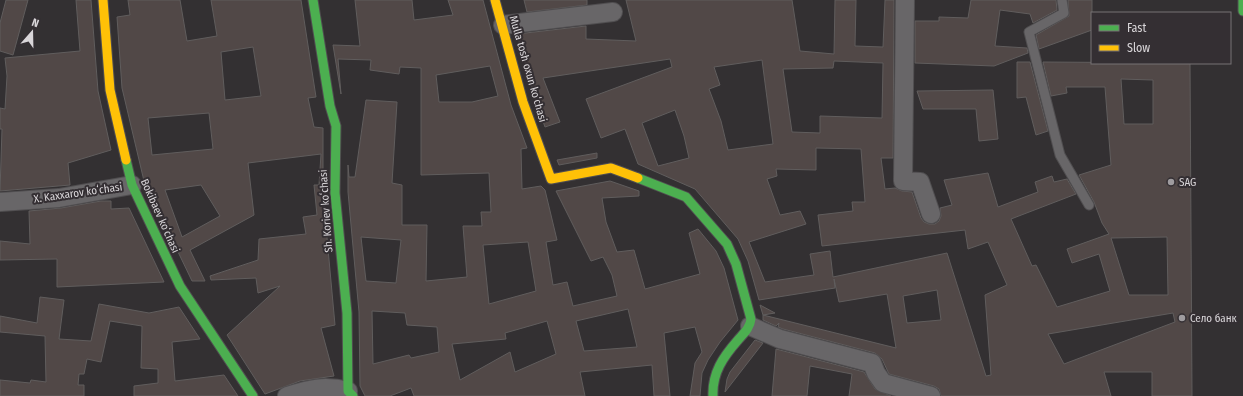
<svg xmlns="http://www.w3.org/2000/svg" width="1243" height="396" font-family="'Fira Sans Condensed',sans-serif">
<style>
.building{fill:#514847;stroke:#605d5d;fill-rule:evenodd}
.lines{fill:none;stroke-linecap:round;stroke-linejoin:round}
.lane-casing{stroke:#504e50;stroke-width:11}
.street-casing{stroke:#504e50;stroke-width:20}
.fast-casing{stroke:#504e50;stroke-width:11}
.slow-casing{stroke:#504e50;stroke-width:11}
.lane{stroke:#686668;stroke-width:9}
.street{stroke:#686668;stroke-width:18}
.fast{stroke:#4caf50;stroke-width:9}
.slow{stroke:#ffc107;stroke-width:9}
.poi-dot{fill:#9f9c9f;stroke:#342f33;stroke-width:1.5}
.labels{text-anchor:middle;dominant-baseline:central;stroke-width:4;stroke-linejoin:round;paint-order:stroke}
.street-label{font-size:11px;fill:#d9d6d9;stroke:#342f33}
.poi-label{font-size:11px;fill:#d9d6d9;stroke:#342f33;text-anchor:start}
</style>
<rect width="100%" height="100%" fill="#333032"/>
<!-- building -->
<g class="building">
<path d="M6,0H28L13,55L0,51V23Z"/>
<path d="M76,0H91L98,91L111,150L68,163L70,185L0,191L2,129H0V108L5,109L7,76L5,58L80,51Z"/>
<path d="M128,0H180L187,41L217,36L211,0H301L316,97L308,98L314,127L323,128V194L335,325L321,328L334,376L300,381L265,394L227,335L280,286L258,293L256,278L211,280L210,276L258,260L259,239L306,234L303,217L317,215L314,185H319L321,154L248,163L254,215L190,250L205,281H192L144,181L122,88L117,17L130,15ZM253,47L261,96L225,100L221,52ZM209,113L213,149L152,155L148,118ZM201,185L220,216L182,237L165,190Z"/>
<path d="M355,0H412L414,20L453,15L448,0H483L511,105L527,148L521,149L522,189L541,186L545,190L557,240L546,242L553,285L567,282L573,306L617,296L612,275L603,257L591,261L556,191L610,181L639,191V196L602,198L606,222L617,252L634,250L645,289L700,274L689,233L698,229L716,251L724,268L738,320L720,342L708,360L702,373L700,396H690L695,363L702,352L695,327L664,333L670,396H654L652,365L580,372L585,396H414L411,388L390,396H365L360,386L359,312L348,192V165L349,177H355L366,100L397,102L392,183L402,185V225H427L426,281L467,277L463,226H482L481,212H491L489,173L421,175V68L400,67L399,74L370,70L371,60L338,59L341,94L333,45L360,46ZM490,66L498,96L472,102H439L436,75ZM361,237L401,240L396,283L366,281ZM528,242L536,291L489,304L483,245ZM628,309L637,347L584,351L576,321ZM372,311L405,313L407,325L437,327L439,352L411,358L409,355L373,364ZM547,321L556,354L515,372L510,352L460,380L452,344L506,339L505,333Z"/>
<path d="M524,0H587V5L527,12Z"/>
<path d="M626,0H792L800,51L834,54L835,0H856L855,46L883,47L885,0H894L893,158H881L885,189L895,188L902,191L912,192L921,218L924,222L929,224H935L939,221L941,216L940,208L952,205L944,180L988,173L998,207L1038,192L1035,182L1052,176L1054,182L1067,179L1076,194L1011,219L1032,266L1036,265L1057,307L1110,291L1099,254L1072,263L1067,249L1109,234L1102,223L1094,202L1079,175L1111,165L1105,87H1066L1067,93L1051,96L1043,62L1190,63L1192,396H1152V372H1104L1111,396H941L939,389L934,386L889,374L882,359L875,353L783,329L778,327L779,323L776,326L763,320V315L896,348L887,294L839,302L834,279L835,288L759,300L748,261L738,239L695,189L638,164L625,129L601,138L586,99L672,67L670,59L543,78L560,122L545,127L535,98L517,34L586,26V39L636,41ZM762,60L773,144L728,150L721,121L709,89L720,85L714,67ZM834,61L883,63L882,118L820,116V133L792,132L783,69L833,68ZM1121,79L1153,80V124H1124ZM675,110L684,136L689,158L658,166L642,123ZM816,148L861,149L865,202H852L853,211L818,215L822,246L965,230L968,249L988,242L1007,285L985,295L991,375L986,376L947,253L833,277L830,251L810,254L814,275L765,282L749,242L806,224L800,211L780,215L767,179L777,176L776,169L816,170ZM1167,237L1168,295H1129L1111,238ZM937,290L941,320L907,323L903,296ZM1173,313L1175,322L1064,364L1048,334Z"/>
<path d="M971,0H1056L1057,10L1033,23L1030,14L1000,10L995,46L1027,48L1028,53L994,66L915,63V21H939V17L968,18Z"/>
<path d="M1068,0H1092V30L1039,49L1036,35L1069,16Z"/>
<path d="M1017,62H1030L1048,131L1036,135L1026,97L1017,98Z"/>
<path d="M993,90L998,139L979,141L976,109H923L917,91Z"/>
<path d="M597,153V158L559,165L557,160Z"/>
<path d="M101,201H111V209L129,208L164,282L57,287V259L0,260V241L30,244L29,211L61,208Z"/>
<path d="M40,297L64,300L59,339L91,341L99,304L149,313L179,307L200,339L172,342L175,381L224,375L238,396H134V386L158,383V369L141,368L142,326L110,321L101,362L87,359L84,374H79L78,385H84V396H0V380L30,383L31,380L46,382L45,336L0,332V316L37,323Z"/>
<path d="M760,305L775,313L763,315Z"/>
<path d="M755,340L763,343L725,392L727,379L730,372Z"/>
<path d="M776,349L864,372L875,389L891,396H849L852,374L810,366L807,396H772Z"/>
</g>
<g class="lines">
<!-- lane casing -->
<g class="lane-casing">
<path id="lane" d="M1062,0L1064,13L1029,32L1060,155L1089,205"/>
</g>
<!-- street casing -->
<g class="street-casing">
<g id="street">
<path d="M905,0L903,181L920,182L931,214"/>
<path d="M503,25L613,12"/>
<path d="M0,202L59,198L132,185"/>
<path d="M750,326L780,339L872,363L876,373L883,383L931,396"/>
<path d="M287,396C310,389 324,385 348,391"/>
</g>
</g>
<!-- fast casing -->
<g class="fast-casing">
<g id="fast">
<path d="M313,0L330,106L336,126L335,193L347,313L348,391L353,396"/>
<path d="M1243,0V11"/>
<path d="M126,160L132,185L180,286L253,396"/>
<path d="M638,178L686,197L727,244L736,264L751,319C750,328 744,333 738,340C723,357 712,373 713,396"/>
</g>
</g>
<!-- slow casing -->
<g class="slow-casing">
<g id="slow">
<path d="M103,0L110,90L126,160"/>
<path d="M495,0L523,102L551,179L611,168L638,178"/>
</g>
</g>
<!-- lane -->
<use href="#lane" class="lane"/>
<!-- street -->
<use href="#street" class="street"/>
<!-- fast -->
<use href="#fast" class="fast"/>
<!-- slow -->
<use href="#slow" class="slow"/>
</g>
<!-- markers -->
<g class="poi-dot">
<circle cx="1171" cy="182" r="4"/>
<circle cx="1182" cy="318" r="4"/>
</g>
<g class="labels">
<!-- street labels -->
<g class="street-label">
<text transform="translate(528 69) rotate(74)">Mulla tosh oxun koʻchasi</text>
<text transform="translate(78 193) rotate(-8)">X. Kaxxarov koʻchasi</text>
<text transform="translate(326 211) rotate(-94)">Sh. Koriev koʻchasi</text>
<text transform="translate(160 216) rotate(66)">Bokibaev koʻchasi</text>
</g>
<!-- poi labels -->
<g class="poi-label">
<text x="1179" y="182">SAG</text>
<text x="1190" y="318">Село банк</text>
</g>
</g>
<!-- legend -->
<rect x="1091" y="12" width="140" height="52" fill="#342f33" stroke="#767275"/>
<rect x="1099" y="25" width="20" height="6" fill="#4caf50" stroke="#767275"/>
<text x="1127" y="32" font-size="12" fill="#d9d6d9">Fast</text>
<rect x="1099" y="45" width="20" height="6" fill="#ffc107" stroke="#767275"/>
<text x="1127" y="52" font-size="12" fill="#d9d6d9">Slow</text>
<!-- north arrow -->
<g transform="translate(32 32) rotate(20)" stroke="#342f33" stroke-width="3" paint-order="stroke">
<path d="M0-3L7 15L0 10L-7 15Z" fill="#d9d6d9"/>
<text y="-6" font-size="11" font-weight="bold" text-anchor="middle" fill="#d9d6d9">N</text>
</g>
</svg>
